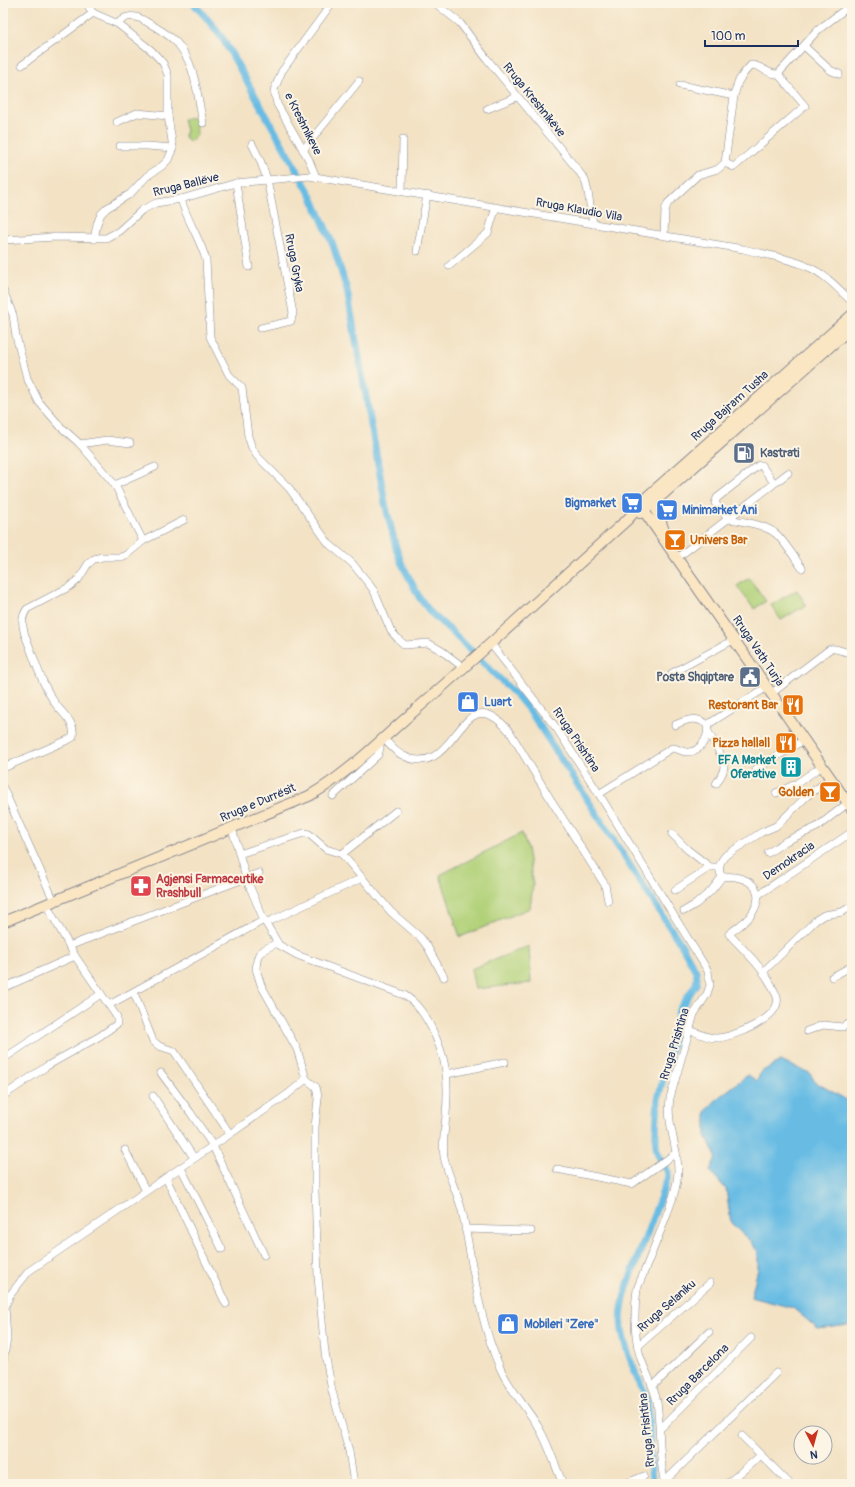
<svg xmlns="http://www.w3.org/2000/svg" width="855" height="1487" font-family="Pangolin,sans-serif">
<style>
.green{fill:#b1d178;stroke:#66806b}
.water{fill:#68bce4;stroke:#4276a1}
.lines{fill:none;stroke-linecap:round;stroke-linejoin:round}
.canal{stroke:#68bce4;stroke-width:7}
.street-casing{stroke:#878891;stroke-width:8}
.secondary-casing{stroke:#878891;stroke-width:12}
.street{stroke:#fff;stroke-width:7}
.secondary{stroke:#fbe6c4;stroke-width:10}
.labels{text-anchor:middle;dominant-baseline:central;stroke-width:4;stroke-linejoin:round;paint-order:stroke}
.street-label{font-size:12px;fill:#1b2f5e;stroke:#fcf5e5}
.service-label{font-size:12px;font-weight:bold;fill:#4e5e75;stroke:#fcf5e5;text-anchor:start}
.shop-label{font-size:12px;font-weight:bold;fill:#366cbe;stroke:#fcf5e5;text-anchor:start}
.food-label{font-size:12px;font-weight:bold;fill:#c56008;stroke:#fcf5e5;text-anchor:end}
.culture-label{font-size:12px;font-weight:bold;fill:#0d838f;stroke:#fcf5e5;text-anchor:end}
.health-label{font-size:12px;font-weight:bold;fill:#be3a42;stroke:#fcf5e5;text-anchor:start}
</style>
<rect width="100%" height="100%" fill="#fcf5e5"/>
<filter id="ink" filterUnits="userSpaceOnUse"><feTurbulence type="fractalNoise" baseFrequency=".025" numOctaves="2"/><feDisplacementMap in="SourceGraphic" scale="8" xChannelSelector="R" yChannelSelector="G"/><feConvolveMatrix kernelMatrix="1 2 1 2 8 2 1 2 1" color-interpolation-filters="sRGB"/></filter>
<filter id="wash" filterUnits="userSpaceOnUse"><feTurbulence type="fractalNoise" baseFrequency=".012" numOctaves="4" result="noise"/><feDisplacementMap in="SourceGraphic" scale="16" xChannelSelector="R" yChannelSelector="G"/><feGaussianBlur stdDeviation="0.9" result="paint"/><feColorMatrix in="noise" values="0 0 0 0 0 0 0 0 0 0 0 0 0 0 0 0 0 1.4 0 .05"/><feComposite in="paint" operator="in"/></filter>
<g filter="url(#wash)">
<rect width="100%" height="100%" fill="#f3e2c4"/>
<!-- green -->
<g class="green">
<path d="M196,116L197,135L189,142L184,135L186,131L183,119Z"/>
<path d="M749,578L766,601L754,609L737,586Z"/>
<path d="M797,590L806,605L781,620L771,605Z"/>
<path d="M522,833L527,848L533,885L530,908L460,937L440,875Z"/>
<path d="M529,946L531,983L475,989L471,969Z"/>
</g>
<!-- water -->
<path class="water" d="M780,1061L810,1073L815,1082L852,1103V1323L850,1325L818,1329L793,1308L751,1297L758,1269V1252L751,1242L731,1223L726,1189L710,1171L716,1157L706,1135V1111L719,1097L748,1075L757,1081L761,1072Z"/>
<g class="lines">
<!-- canal -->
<path class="canal" d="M193,3L210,22L223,39L312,197L333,245L347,290L385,503L396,548L401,562L419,597L431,613L451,631L519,698L532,714L682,946L696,971L697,977L696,984L679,1010L671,1048L658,1099L656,1131V1146L658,1155L668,1172V1177L628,1284C618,1315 619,1330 631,1361C635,1374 642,1385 646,1398C652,1426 647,1456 653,1484"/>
</g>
</g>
<g filter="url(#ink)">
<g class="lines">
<!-- street casing -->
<g class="street-casing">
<g id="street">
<path d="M86,3L93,13"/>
<path d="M435,3L460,23L487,59L577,169L585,180L588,192L593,224"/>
<path d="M118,24C125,14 136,15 145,21C156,27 167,33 176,42C196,63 197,95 203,123"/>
<path d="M804,46L830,70L839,74"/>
<path d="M22,65L93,13L118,24L152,51L163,63L168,75V116L173,148L168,160L162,166L147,176L130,194L107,208L101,214L97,224L94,239"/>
<path d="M680,85L734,96"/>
<path d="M487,109L517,97"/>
<path d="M117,122L137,113L168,116"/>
<path d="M252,144L260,160L267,179L293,313L291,321L261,328"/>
<path d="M120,146H147L173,148"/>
<path d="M303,150L359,81"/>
<path d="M725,163L734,167L805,106L778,74"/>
<path d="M316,177L309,160L277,104L274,90L282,71L332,3"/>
<path d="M236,183L249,267"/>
<path d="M402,191L403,139"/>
<path d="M181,199C187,221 200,238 206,260L210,337L229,375L242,388L248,436L252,448L257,456L289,488L329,544L352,563L369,584L374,591L391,631L399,640L405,645L428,643L442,651L464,668"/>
<path d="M664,235L665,210L668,203L698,175L718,169L725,163L734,96L738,82L744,73L751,65C761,65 768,75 778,74L818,30L852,4"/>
<path d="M3,240L56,237L106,238L119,231L142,210L156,203L181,199L236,183L309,176L743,249C762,254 789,258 806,266C824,273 838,288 852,302"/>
<path d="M417,251L427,195"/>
<path d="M449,266L488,233L496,207"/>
<path d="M3,290L13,315L16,336L27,378L39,402L61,427L80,444L115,485L143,541"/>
<path d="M80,444L107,440L130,443"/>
<path d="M774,483L761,465H759L717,498L715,503L728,519C741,521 764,524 775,533C784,540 795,559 802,568"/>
<path d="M115,485L155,467"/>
<path d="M677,558L788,473"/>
<path d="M491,644L557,729L599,794L708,971L710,985L707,994L694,1014L670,1098C666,1124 678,1146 678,1171C677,1192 668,1210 661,1230C653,1250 645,1270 637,1289C634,1311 634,1335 640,1356C645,1372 654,1385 657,1402C661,1429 658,1458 665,1484"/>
<path d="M672,673L735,639"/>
<path d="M772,693L830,649C838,647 844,654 852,652"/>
<path d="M707,725L767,687"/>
<path d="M708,731C712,740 724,757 724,766C724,773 719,779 716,784"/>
<path d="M384,739C389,744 395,752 402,755C458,785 459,670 510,732L551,800L605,885L608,901"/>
<path d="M3,768L70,739L73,737C76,722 62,714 55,703C41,683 34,657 25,635C22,625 21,617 27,609L69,587L78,580L88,564L94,559L102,557H121L126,555L143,541L184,520"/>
<path d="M756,769L804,740"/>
<path d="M3,788L54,901"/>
<path d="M776,793L796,784L822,766"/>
<path d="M599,794L672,748C678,748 681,752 687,752C700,753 710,736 707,725C697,715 686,720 675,725"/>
<path d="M333,796L378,755L380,748V742"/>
<path d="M232,828L246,878L264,920L279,945L297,955L404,995C417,1003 424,1014 431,1027C447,1059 449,1080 446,1115C445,1129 442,1143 444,1157C448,1177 459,1195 463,1215C473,1266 479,1322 501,1370C511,1391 527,1408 539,1428C549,1445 555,1466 563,1484"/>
<path d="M672,834L688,850L710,867"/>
<path d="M768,853L786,841L817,827L848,803"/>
<path d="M239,854L304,833L309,834L326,849L342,854L391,912L420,937L427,946L444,977"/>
<path d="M342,854L396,811"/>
<path d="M722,877C717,869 720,861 726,855L762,832L776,826L807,796L831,778"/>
<path d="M675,890L710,867H719"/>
<path d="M758,895L852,832"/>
<path d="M684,911L696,904L711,891L722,877C748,874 769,889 751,915C746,922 736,928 729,934C745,951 761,966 772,986C773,990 776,993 777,997C782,1018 732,1038 716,1038C707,1038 698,1033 690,1030"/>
<path d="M266,923L362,878"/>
<path d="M277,943L265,949L259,954L257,959L256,969L261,985L297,1049L306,1079L316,1087L317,1091L318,1099L315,1127V1191L318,1277L325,1353L332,1391L349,1451L354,1484"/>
<path d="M69,946L259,873"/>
<path d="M763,972L816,920L824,915L842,912L852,906"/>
<path d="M832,977L852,966"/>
<path d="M3,988L75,956"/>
<path d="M134,993L153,1041L159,1046L174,1051L230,1134"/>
<path d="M109,1005L264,920"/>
<path d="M807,1031L823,1025L843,1027L852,1022"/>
<path d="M3,1059L101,994"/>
<path d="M161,1073L190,1112L213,1146L264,1255"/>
<path d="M447,1074L505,1062"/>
<path d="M3,1096L47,1066L100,1036L117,1024V1017L75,956L46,904"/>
<path d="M153,1096L194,1158"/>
<path d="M125,1150L146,1191"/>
<path d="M181,1168L222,1249"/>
<path d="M557,1169L632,1184L676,1153"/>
<path d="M166,1178L226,1304"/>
<path d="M465,1229L531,1231"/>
<path d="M638,1346L710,1283"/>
<path d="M3,1361L7,1339L5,1307L10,1295L29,1271L230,1134L288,1094L306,1079"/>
<path d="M653,1386L709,1332"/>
<path d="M660,1429L751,1338"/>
<path d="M742,1436L790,1484"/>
<path d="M664,1482L776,1373"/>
<path d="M625,1484L644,1476"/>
<path d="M727,1484L760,1456"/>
</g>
</g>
<!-- secondary casing -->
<g class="secondary-casing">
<g id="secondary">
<path d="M651,499L654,502L665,534"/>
<path d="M642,501L644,511L852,809"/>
<path d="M640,513L644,511L852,327"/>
<path d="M3,922L309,796C348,774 378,742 412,713C485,650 556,584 628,519L648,496L852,315"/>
</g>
</g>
<!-- street -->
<use href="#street" class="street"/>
<!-- secondary -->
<use href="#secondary" class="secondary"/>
</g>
</g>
<!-- icons -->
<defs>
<g id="fuel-square" transform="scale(1.15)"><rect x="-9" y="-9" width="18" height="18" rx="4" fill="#5c6f8a" stroke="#fcf5e5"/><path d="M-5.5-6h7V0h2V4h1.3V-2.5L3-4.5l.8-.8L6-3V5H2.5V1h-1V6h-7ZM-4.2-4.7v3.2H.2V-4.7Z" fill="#fff"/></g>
<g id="supermarket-square" transform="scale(1.15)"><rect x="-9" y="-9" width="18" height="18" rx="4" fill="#3f7fe0" stroke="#fcf5e5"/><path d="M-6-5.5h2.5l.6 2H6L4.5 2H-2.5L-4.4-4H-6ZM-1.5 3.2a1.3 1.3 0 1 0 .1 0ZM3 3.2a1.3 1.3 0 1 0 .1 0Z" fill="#fff"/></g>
<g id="bar-square" transform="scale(1.15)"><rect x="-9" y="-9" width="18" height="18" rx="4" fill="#e8710a" stroke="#fcf5e5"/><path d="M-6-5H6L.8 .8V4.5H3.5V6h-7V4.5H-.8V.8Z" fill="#fff"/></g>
<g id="civic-square" transform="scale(1.15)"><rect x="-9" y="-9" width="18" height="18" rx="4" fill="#5c6f8a" stroke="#fcf5e5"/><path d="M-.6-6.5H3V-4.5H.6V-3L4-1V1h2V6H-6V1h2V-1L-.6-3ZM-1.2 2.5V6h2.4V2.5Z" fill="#fff"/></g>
<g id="shop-square" transform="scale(1.15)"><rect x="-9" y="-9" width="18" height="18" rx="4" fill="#3f7fe0" stroke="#fcf5e5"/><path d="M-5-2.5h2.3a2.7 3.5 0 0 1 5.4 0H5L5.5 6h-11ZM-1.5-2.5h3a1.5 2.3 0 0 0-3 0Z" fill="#fff"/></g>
<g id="restaurant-square" transform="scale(1.15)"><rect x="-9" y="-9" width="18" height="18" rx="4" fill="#e8710a" stroke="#fcf5e5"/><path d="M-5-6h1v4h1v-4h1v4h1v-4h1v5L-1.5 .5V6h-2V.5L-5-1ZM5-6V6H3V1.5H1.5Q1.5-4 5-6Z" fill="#fff"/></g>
<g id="building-square" transform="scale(1.15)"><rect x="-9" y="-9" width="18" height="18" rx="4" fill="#0f9aa8" stroke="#fcf5e5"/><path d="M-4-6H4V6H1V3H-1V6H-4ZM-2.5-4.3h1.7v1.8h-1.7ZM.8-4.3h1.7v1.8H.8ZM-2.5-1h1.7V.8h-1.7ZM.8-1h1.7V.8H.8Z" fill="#fff"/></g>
<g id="pharmacy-square" transform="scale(1.15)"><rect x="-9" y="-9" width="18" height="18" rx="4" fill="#e0444e" stroke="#fcf5e5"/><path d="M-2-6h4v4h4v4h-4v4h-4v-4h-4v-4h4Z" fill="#fff"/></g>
</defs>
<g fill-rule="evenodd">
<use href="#fuel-square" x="744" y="453"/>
<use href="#supermarket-square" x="632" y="503"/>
<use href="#supermarket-square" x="667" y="510"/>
<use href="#bar-square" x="675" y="540"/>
<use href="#civic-square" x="750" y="677"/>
<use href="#shop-square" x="468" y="702"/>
<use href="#restaurant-square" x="793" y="705"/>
<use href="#restaurant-square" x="786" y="743"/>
<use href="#building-square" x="791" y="767"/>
<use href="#bar-square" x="830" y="792"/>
<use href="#pharmacy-square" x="141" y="886"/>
<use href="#shop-square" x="508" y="1324"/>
</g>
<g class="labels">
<!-- street labels -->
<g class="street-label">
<text transform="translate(534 100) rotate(51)">Rruga Kreshnikëve</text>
<text transform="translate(303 124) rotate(63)">e Kreshnikeve</text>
<text transform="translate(186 185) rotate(-14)">Rruga Ballëve</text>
<text transform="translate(579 210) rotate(10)">Rruga Klaudio Vila</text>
<text transform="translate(294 263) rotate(79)">Rruga Gryka</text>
<text transform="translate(730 406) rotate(-42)">Rruga Bajram Tusha</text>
<text transform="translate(758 651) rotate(56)">Rruga Vath Turja</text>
<text transform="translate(576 740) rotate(56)">Rruga Prishtina</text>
<text transform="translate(258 803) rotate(-23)">Rruga e Durrësit</text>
<text transform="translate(789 861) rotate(-34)">Demokracia</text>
<text transform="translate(675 1044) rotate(-73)">Rruga Prishtina</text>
<text transform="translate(667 1306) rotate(-41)">Rruga Selaniku</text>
<text transform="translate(698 1375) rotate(-45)">Rruga Barcelona</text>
<text transform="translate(647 1430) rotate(-96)">Rruga Prishtina</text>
</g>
<!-- service labels -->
<g class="service-label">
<text x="760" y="453">Kastrati</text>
<text x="734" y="677" text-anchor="end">Posta Shqiptare</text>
</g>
<!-- shop labels -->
<g class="shop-label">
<text x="616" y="503" text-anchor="end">Bigmarket</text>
<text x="682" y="510">Minimarket Ani</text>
<text x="484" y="702">Luart</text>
<text x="524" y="1324">Mobileri "Zere"</text>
</g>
<!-- food labels -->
<g class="food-label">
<text x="690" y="540" text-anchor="start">Univers Bar</text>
<text x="778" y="705">Restorant Bar</text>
<text x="770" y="743">Pizza hallall</text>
<text x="814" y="792">Golden</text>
</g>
<!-- culture labels -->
<g class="culture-label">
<text x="776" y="760">EFA Market<tspan x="776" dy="14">Oferative</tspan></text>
</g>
<!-- health labels -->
<g class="health-label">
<text x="156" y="879">Agjensi Farmaceutike<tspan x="156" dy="14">Rrashbull</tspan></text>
</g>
</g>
<!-- margin -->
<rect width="855" height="1487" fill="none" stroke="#fcf5e5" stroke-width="16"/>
<!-- north arrow -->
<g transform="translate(813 1445) rotate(174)"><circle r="19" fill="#fcf5e5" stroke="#a2a6af"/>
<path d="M0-3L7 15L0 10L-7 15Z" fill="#c8321e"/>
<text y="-6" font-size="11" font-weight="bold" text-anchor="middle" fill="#1b2f5e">N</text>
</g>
<!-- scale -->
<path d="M705 40v6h93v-6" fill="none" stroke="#1b2f5e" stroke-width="2"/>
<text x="711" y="40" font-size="12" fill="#1b2f5e" stroke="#fcf5e5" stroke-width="3" paint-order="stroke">100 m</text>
</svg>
